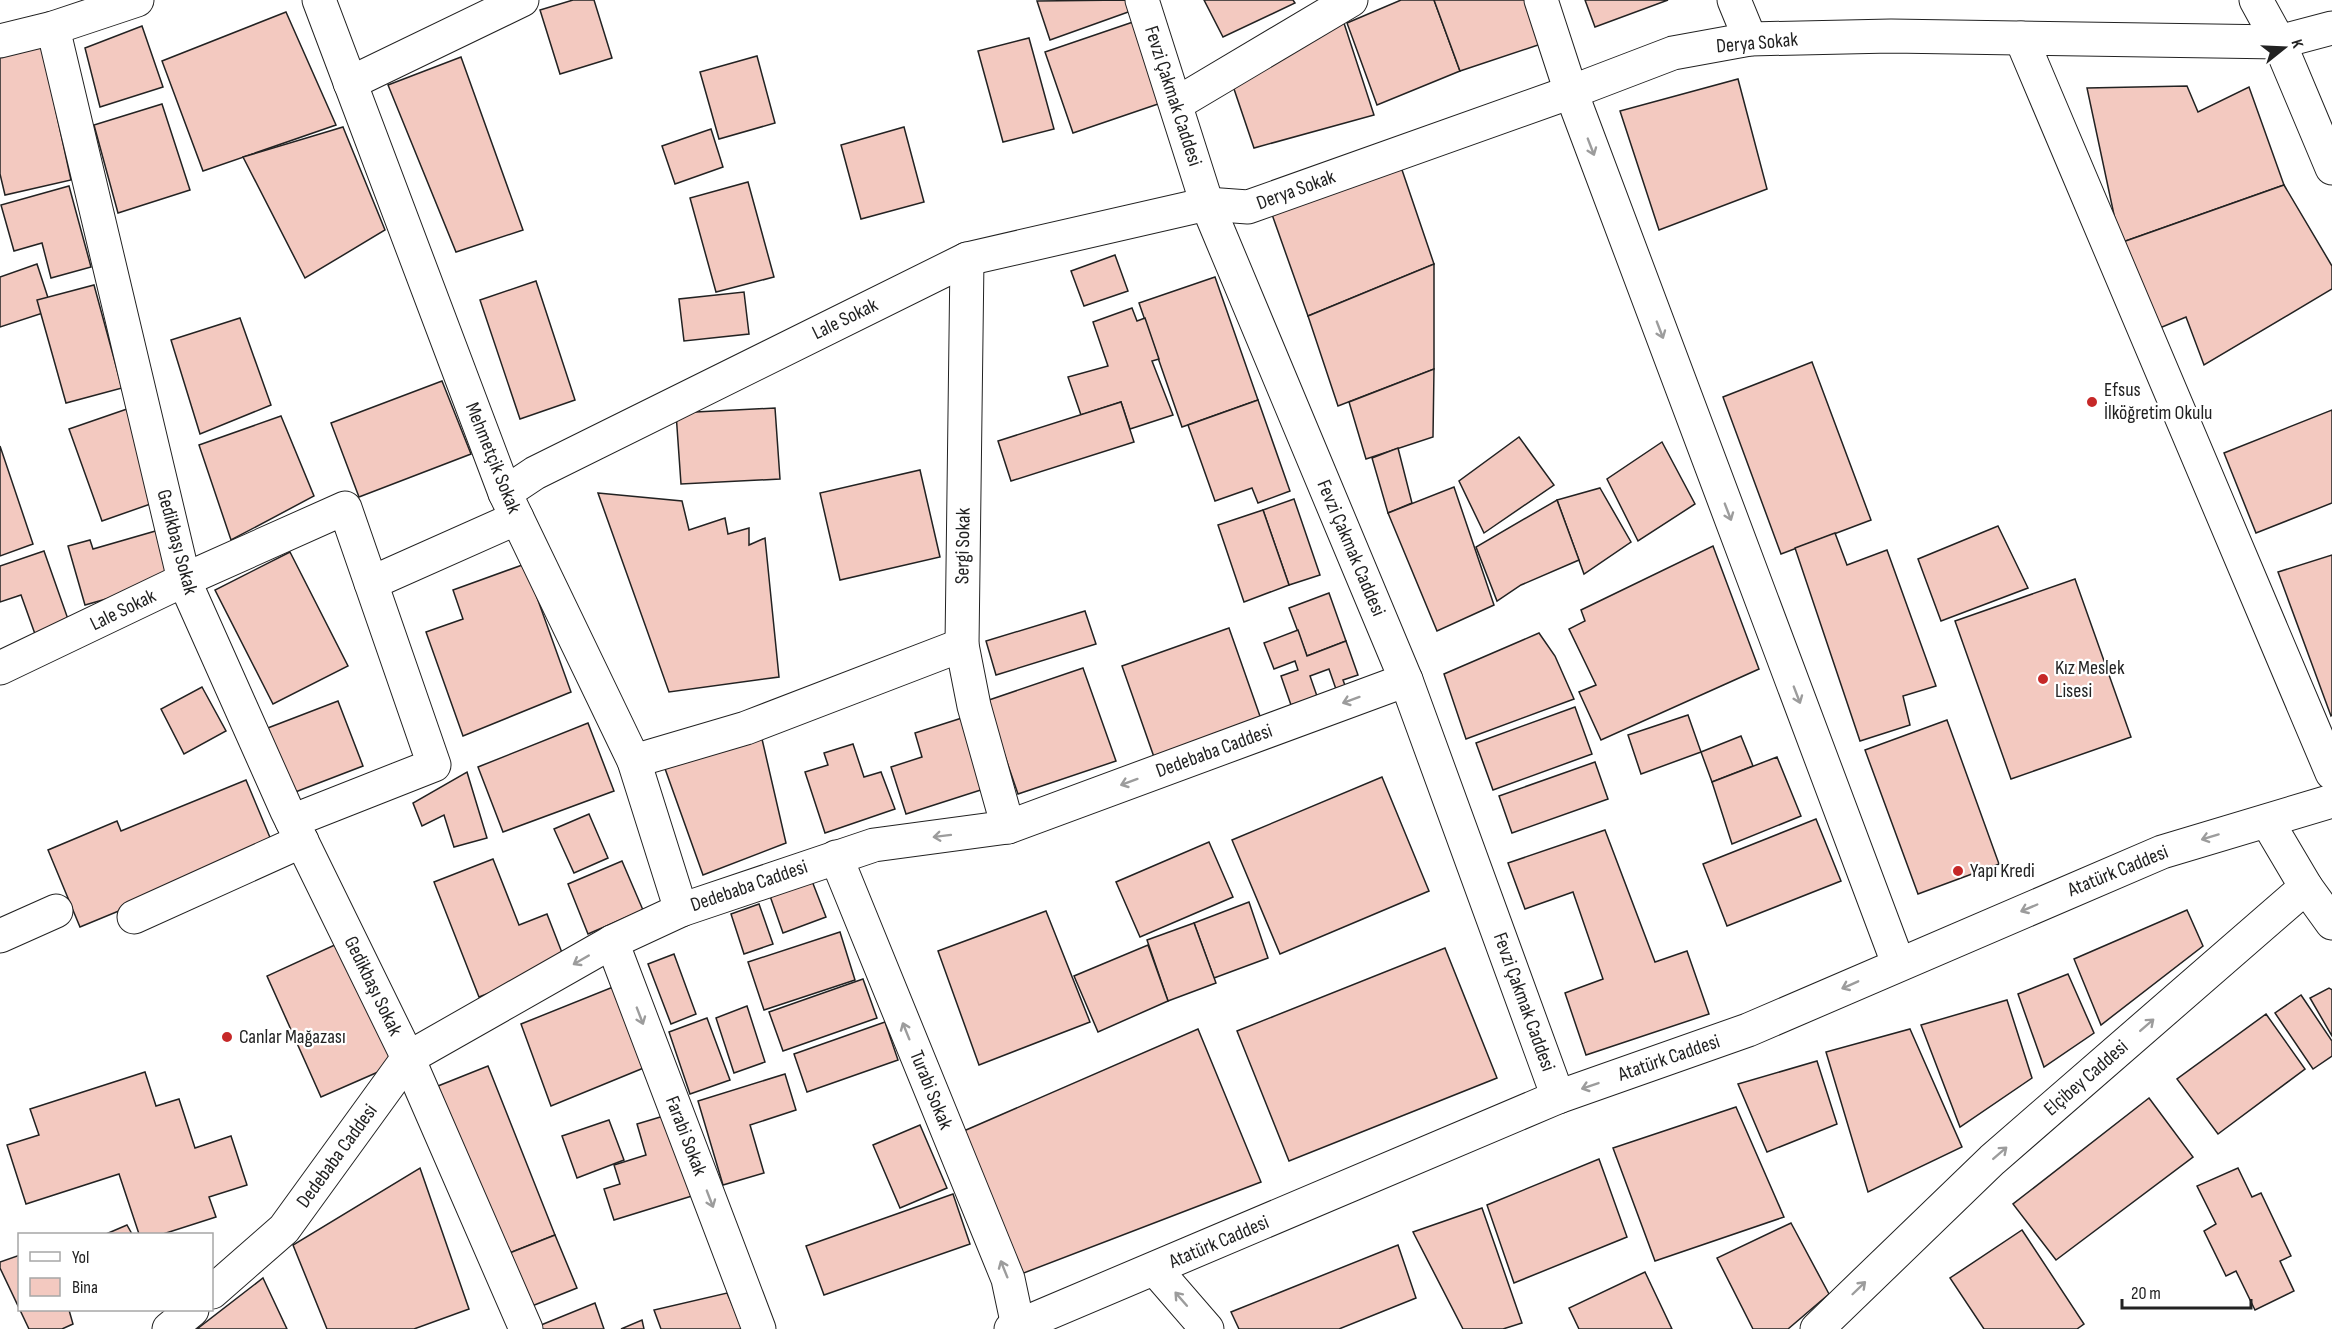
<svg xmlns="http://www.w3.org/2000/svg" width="2332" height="1329" font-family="'Sofia Sans Condensed',sans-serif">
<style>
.building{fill:#f3c9c0;stroke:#222;stroke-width:1.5}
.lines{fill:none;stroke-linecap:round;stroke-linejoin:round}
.minor-casing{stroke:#222;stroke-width:35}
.tertiary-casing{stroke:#222;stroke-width:35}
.secondary-casing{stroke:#222;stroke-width:35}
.minor{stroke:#fff;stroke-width:33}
.tertiary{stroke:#fff;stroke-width:33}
.secondary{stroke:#fff;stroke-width:33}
.oneway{stroke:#9c9c9c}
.poi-dot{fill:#c62828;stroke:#fff;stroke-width:2}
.labels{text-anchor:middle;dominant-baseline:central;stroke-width:4.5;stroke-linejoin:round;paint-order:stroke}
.street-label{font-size:20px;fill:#222;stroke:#fff}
.poi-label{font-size:20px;fill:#222;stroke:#fff;text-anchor:start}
</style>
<rect width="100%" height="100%" fill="#fff"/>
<!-- building -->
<g class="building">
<path d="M573,0H594L612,58L560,74L540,10Z"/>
<path d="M1127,0L1131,11L1050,40L1037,1Z"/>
<path d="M1204,0H1293L1295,3L1223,37Z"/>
<path d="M1401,0H1434L1460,71L1377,105L1347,23Z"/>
<path d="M1434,0H1525L1541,44L1460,71Z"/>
<path d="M1585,0H1668L1595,27Z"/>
<path d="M286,12L336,125L203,171L162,61Z"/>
<path d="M1342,17L1374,115L1254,148L1233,86Z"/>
<path d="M1133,22L1161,103L1073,133L1045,52Z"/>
<path d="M142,26L163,87L100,107L85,48Z"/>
<path d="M1029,38L1054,129L1003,142L978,51Z"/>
<path d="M42,47L71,180L5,195L0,174V56Z"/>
<path d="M757,56L775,123L719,139L700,72Z"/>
<path d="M461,57L523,230L456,252L388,85Z"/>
<path d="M1738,79L1767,189L1659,230L1620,111Z"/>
<path d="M2187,86L2198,112L2249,87L2284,185L2120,243L2087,88Z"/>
<path d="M162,104L190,190L118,213L94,125Z"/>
<path d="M343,127L385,230L305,278L243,157Z"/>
<path d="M904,127L924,202L861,219L841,145Z"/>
<path d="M711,129L723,167L675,184L662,146Z"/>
<path d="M1400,164L1434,264L1308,316L1269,206Z"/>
<path d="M748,182L774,277L716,292L690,198Z"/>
<path d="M2284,185L2332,266V289L2204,365L2186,317L2155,330L2120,243Z"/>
<path d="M69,186L91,267L51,278L42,243L14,251L1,205Z"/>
<path d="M1115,255L1128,291L1084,306L1071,271Z"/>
<path d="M37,264L52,310L0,327V277Z"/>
<path d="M1434,264V369L1338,406L1308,316Z"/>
<path d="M1215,277L1258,400L1182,427L1139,303Z"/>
<path d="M536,281L575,400L520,419L480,300Z"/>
<path d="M94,285L122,388L66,403L37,300Z"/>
<path d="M744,292L749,334L684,341L679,299Z"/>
<path d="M1132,308L1137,321L1145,318L1159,359L1152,361L1173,415L1130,429L1121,402L1081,415L1068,377L1108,366L1093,322Z"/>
<path d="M240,318L271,405L200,434L171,340Z"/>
<path d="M1812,362L1871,520L1781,554L1723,397Z"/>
<path d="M1434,369L1433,437L1366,459L1349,402Z"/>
<path d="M442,381L471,454L359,497L331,423Z"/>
<path d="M1258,400L1290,491L1258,503L1252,488L1215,501L1188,425Z"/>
<path d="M1121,402L1134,442L1011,481L998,441Z"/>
<path d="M775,408L780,479L681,484L676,413Z"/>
<path d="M127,409L159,501L102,521L69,429Z"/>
<path d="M2332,410V503L2256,533L2224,453Z"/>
<path d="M281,416L314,496L231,540L199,445Z"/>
<path d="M1519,437L1554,485L1484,533L1459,481Z"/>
<path d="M1662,442L1695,504L1638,541L1607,479Z"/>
<path d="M0,446L33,544L0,556Z"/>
<path d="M1398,448L1412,503L1388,513L1372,458Z"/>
<path d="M920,470L940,557L840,580L820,493Z"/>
<path d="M1454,487L1494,605L1437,631L1388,513Z"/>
<path d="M1600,488L1631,542L1584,574L1557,500Z"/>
<path d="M598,493L682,501L689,530L725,518L728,534L749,528V545L765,538L779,677L669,692Z"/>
<path d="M1294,499L1320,575L1289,585L1263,510Z"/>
<path d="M1557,500L1579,560L1521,585L1497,601L1476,547Z"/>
<path d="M1263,510L1289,585L1244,602L1218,525Z"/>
<path d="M1998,526L2028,588L1941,621L1918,559Z"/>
<path d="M159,530L173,580L85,605L68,546L90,540L93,549Z"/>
<path d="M1835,533L1847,565L1887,550L1936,686L1903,696L1910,725L1860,741L1795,548Z"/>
<path d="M1713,546L1759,669L1601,740L1579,692L1596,685L1569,629L1585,621L1581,610Z"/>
<path d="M44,551L69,622L35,634L21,595L0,602V566Z"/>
<path d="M290,552L348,666L273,704L215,590Z"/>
<path d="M2332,555V715L2331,716L2278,572Z"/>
<path d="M525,564L571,692L463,736L426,632L463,619L453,590Z"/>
<path d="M2075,579L2131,737L2011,779L1955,621Z"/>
<path d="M1329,593L1346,641L1307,656L1289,608Z"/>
<path d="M1085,611L1096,644L996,675L986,641Z"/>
<path d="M1229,628L1261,719L1154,757L1122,666Z"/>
<path d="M1298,630L1307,656L1346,641L1358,675L1343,680L1347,691L1338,695L1329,669L1310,676L1317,696L1291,705L1281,676L1298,670L1295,661L1274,669L1264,643Z"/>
<path d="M1539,633L1555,656L1574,699L1466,739L1444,674Z"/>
<path d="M1083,668L1116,761L1018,794L986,701Z"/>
<path d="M202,687L226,731L184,754L161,709Z"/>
<path d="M338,701L363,766L285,796L260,731Z"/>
<path d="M1575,707L1592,754L1493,790L1476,743Z"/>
<path d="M1688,715L1701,752L1641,774L1628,735Z"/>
<path d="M965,717L987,788L906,814L891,767L922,757L915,733Z"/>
<path d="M1947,720L1999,864L1918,894L1865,750Z"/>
<path d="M588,723L614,791L503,832L478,767Z"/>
<path d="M1741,736L1753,766L1712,782L1701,752Z"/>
<path d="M762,739L786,843L703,875L663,763Z"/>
<path d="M853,744L864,777L881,772L895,809L825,833L805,772L828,765L824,753Z"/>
<path d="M1777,757L1801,816L1732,844L1712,782Z"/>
<path d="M1595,762L1608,799L1512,833L1499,796Z"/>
<path d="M467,772L487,838L454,847L444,815L422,826L413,803Z"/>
<path d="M1382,777L1429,891L1280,954L1232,840Z"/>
<path d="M246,780L274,847L80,927L48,850L117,821L121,831Z"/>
<path d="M589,814L608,858L574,873L554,829Z"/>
<path d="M1816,819L1841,881L1727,926L1703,864Z"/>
<path d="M1605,830L1655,962L1687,951L1709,1014L1586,1055L1565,993L1603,979L1573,892L1525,909L1508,863Z"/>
<path d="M1209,842L1233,897L1140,937L1116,882Z"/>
<path d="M493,859L519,925L547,914L566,963L479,997L434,882Z"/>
<path d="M622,861L643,910L588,934L568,884Z"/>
<path d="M812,881L826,917L783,933L770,896Z"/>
<path d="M1249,902L1268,958L1214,978L1194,923Z"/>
<path d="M759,904L773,944L744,954L731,914Z"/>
<path d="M2187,910L2203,946L2101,1025L2074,959Z"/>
<path d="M1046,911L1090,1022L979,1065L938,951Z"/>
<path d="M1194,923L1216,983L1168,1001L1147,940Z"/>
<path d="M840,932L855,980L764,1010L748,962Z"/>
<path d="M339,943L394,1065L321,1097L267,976Z"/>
<path d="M1148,945L1168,1001L1098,1032L1074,976Z"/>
<path d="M1445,948L1497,1078L1289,1161L1237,1031Z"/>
<path d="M674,954L696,1014L671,1024L648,964Z"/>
<path d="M2068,974L2094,1033L2044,1067L2018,994Z"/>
<path d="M863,979L877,1018L783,1051L769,1012Z"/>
<path d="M618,985L646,1067L551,1106L521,1024Z"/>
<path d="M2329,988L2332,990V1036L2310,998Z"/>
<path d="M2301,995L2332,1041V1056L2313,1069L2275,1013Z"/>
<path d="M2007,1000L2032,1078L1960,1127L1921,1025Z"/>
<path d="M747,1006L765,1062L734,1073L716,1018Z"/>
<path d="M2266,1014L2305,1069L2218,1134L2177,1079Z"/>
<path d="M707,1018L730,1080L690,1094L669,1032Z"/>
<path d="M885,1022L898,1060L807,1092L794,1054Z"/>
<path d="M1198,1029L1261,1182L1008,1279L950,1137Z"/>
<path d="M1910,1029L1962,1147L1868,1192L1826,1052Z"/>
<path d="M1817,1061L1837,1124L1767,1152L1738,1084Z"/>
<path d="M488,1066L555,1235L507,1254L438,1086Z"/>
<path d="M145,1072L156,1106L179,1099L195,1148L231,1136L247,1185L209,1197L216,1217L163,1234H139L119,1174L26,1204L7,1145L39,1135L30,1109Z"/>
<path d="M785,1074L796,1110L750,1125L764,1173L723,1185L698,1101Z"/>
<path d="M2149,1098L2193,1157L2056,1260L2013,1204Z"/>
<path d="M1736,1107L1784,1217L1655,1261L1613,1148Z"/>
<path d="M667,1115L692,1196L614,1220L604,1189L620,1184L614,1165L646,1155L637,1124Z"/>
<path d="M609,1120L624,1160L577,1178L562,1136Z"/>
<path d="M920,1125L947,1188L900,1208L873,1145Z"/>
<path d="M1599,1159L1627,1237L1514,1283L1487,1205Z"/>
<path d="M420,1168L469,1309L414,1329H327L293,1245Z"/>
<path d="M2238,1168L2252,1197L2261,1193L2291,1256L2280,1261L2294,1291L2255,1310L2236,1271L2226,1276L2204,1231L2216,1224L2197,1186Z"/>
<path d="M953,1194L970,1244L824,1295L806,1246Z"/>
<path d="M1482,1208L1522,1323L1503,1329H1463L1413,1232Z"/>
<path d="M1791,1223L1829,1294L1788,1329H1753L1717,1258Z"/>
<path d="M127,1225L132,1234H106Z"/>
<path d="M2022,1230L2084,1324L2077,1329H1984L1950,1278Z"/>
<path d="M555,1235L577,1288L527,1308L507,1254Z"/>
<path d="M1398,1245L1416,1298L1339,1329H1239L1231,1312Z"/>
<path d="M20,1255V1310H69L73,1324L62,1329H29L0,1268V1262Z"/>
<path d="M1645,1272L1672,1329H1579L1569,1308Z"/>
<path d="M263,1278L287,1329H197Z"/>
<path d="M727,1293L743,1329H661L654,1310Z"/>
<path d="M595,1303L604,1329H542L541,1325Z"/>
<path d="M642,1320L644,1329H621Z"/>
</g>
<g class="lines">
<!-- minor casing -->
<g class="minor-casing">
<g id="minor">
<path d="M319,0L505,493L634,761L681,910"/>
<path d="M1541,0L1571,92L1898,963"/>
<path d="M1734,0L1750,39"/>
<path d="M2256,0L2279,42L2332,168"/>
<path d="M53,28L184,580L287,811L408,1058L526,1329"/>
<path d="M2021,38L2332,773"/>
<path d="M0,41L53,28L137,0"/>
<path d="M350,83L522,0"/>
<path d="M967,259L962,645L974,706L1008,827"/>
<path d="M505,493L535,473L967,259L1207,204"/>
<path d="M371,583L517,518"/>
<path d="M0,668L184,580L345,508L434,765L292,821"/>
<path d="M634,761L746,728L962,645"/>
<path d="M836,857L1008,1279L1018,1326"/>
<path d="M134,917L302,841"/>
<path d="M0,936L56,911"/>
<path d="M612,942L759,1329"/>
<path d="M1155,1269L1207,1329"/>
</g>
</g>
<!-- tertiary casing -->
<g class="tertiary-casing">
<g id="tertiary">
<path d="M1142,0L1207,204L1406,680L1558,1097"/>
<path d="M1176,104L1351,0"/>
<path d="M1207,204L1248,207L1571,92L1673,53L1750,39L1891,36L2279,42L2332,28"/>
<path d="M2306,887L2332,923"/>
<path d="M212,1292L284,1229L408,1058L612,942L681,910L874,845L1008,827L1406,680"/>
<path d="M169,1329L192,1310"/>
</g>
</g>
<!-- secondary casing -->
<g class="secondary-casing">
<g id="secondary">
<path d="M1011,1329L1558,1097L1748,1030L2162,852L2332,801"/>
<path d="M1817,1329L1992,1160L2306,887L2267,821"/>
</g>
</g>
<!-- minor -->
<use href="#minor" class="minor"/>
<!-- tertiary -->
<use href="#tertiary" class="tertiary"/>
<!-- secondary -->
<use href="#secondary" class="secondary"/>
</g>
<!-- one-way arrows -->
<defs><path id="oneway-shaft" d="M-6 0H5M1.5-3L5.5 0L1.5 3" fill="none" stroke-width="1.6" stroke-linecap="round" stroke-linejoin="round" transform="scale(1.5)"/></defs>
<g class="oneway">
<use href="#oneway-shaft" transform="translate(1591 147) rotate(69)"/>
<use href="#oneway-shaft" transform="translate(1660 330) rotate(69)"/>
<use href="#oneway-shaft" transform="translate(1728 512) rotate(69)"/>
<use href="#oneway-shaft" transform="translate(1797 695) rotate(69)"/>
<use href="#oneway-shaft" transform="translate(1351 700) rotate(160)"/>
<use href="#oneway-shaft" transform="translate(1129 782) rotate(160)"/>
<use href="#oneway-shaft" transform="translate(942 836) rotate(173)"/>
<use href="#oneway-shaft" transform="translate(2210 837) rotate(163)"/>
<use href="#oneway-shaft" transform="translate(2029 908) rotate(157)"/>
<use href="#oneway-shaft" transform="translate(581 960) rotate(150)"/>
<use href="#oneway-shaft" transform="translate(1850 985) rotate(156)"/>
<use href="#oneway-shaft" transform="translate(640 1016) rotate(69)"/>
<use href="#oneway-shaft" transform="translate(2147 1025) rotate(-41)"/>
<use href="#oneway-shaft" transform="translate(906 1031) rotate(-112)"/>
<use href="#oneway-shaft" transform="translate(1590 1086) rotate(161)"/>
<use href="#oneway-shaft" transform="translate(2000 1153) rotate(-41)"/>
<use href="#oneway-shaft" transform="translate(710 1199) rotate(69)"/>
<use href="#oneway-shaft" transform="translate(1004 1269) rotate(-112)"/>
<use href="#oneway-shaft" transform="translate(1859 1288) rotate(-44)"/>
<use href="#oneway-shaft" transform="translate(1181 1299) rotate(-131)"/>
</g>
<!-- markers -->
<g class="poi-dot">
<circle cx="2092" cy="402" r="6"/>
<circle cx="2043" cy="679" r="6"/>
<circle cx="1958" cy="871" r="6"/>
<circle cx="227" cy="1037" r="6"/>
</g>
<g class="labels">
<!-- street labels -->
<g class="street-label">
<text transform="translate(1757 43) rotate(-5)">Derya Sokak</text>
<text transform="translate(1173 96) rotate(72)">Fevzi Çakmak Caddesi</text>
<text transform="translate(1296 190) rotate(-20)">Derya Sokak</text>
<text transform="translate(845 319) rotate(-26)">Lale Sokak</text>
<text transform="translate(493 458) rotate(68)">Mehmetçik Sokak</text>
<text transform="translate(177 542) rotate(75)">Gedikbaşı Sokak</text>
<text transform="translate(963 546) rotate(-89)">Sergi Sokak</text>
<text transform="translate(1351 548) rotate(67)">Fevzi Çakmak Caddesi</text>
<text transform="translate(123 610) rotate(-26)">Lale Sokak</text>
<text transform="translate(1214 751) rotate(-20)">Dedebaba Caddesi</text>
<text transform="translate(2118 871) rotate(-22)">Atatürk Caddesi</text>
<text transform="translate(749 886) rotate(-19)">Dedebaba Caddesi</text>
<text transform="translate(373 986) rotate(64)">Gedikbaşı Sokak</text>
<text transform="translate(1524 1002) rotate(70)">Fevzi Çakmak Caddesi</text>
<text transform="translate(1669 1058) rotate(-19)">Atatürk Caddesi</text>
<text transform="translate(2086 1078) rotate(-41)">Elçibey Caddesi</text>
<text transform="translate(931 1090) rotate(68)">Turabi Sokak</text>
<text transform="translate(686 1136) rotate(69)">Farabi Sokak</text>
<text transform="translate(337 1156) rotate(-54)">Dedebaba Caddesi</text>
<text transform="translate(1219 1242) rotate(-23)">Atatürk Caddesi</text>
</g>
<!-- poi labels -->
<g class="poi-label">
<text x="2104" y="390">Efsus<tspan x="2104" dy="23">İlköğretim Okulu</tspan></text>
<text x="2055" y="668">Kız Meslek<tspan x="2055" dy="23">Lisesi</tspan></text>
<text x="1970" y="871">Yapı Kredi</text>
<text x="239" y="1037">Canlar Mağazası</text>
</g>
</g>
<!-- legend -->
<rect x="18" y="1233" width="195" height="78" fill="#ffffff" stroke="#a7a7a7" stroke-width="1.5"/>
<rect x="30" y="1252" width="30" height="9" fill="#ffffff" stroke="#a7a7a7" stroke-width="1.5"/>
<text x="72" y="1263" font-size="18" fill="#222222">Yol</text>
<rect x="30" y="1278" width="30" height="18" fill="#f3c9c0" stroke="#a7a7a7" stroke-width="1.5"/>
<text x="72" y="1293" font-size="18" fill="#222222">Bina</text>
<!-- north arrow -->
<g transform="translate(2284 48) rotate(72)" stroke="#ffffff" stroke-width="4.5" paint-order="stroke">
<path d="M0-4.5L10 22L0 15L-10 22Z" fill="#222222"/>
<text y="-9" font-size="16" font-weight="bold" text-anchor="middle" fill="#222222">K</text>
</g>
<!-- scale -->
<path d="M2122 1299v9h129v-9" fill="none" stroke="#222222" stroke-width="3"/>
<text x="2131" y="1299" font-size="18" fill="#222222" stroke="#ffffff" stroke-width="4.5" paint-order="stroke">20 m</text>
</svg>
